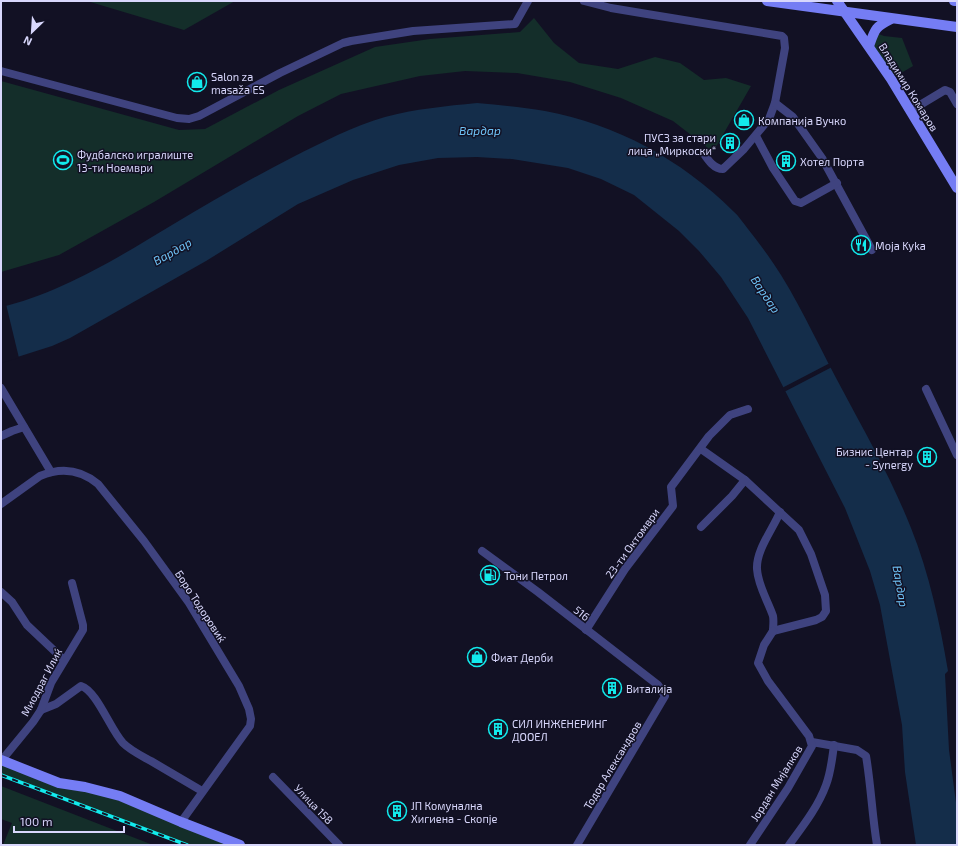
<svg xmlns="http://www.w3.org/2000/svg" width="958" height="846" font-family="'Exo 2',sans-serif">
<style>
.green{fill:#142e2a}
.water{fill:#142d4a}
.pier{fill:#121124}
.lines{fill:none;stroke-linecap:round;stroke-linejoin:round}
.street{stroke:#3f437f;stroke-width:8}
.secondary{stroke:#757df4;stroke-width:10}
.rail-casing{stroke:#12eaec;stroke-width:3.5}
.rail{stroke:#121124;stroke-width:2;stroke-dasharray:6;stroke-linecap:butt}
.labels{text-anchor:middle;dominant-baseline:central;stroke-width:3;stroke-linejoin:round;paint-order:stroke}
.poi-label{font-size:11px;fill:#d8d7fc;stroke:#121124;text-anchor:start}
.street-label{font-size:11px;fill:#d8d7fc;stroke:#121124}
.water-label{font-size:12px;font-style:italic;fill:#6dc1f4;stroke:#121124}
</style>
<rect width="100%" height="100%" fill="#121124"/>
<!-- green -->
<g class="green">
<path d="M87,1H235L184,30Z"/>
<path d="M534,18L554,43L579,63L618,69L655,57L680,63L704,80L726,78L751,86L713,152L673,121L621,98L570,82L517,73L465,71L420,76L341,94L298,116L154,202L59,255L1,272V81L179,130L205,129L279,90L375,47L430,39L520,32Z"/>
<path d="M879,34L884,36L902,38L913,66L891,79L869,46Z"/>
<path d="M1,762L109,796L234,845H182L1,775Z"/>
<path d="M1,786L153,845H3L12,823L1,819Z"/>
</g>
<!-- water -->
<path class="water" d="M477,103C500,105 522,107 545,111C616,124 682,160 733,211C739,216 743,223 748,229C760,244 771,259 781,275C804,312 822,353 843,391C867,436 892,480 911,528C929,573 940,623 948,671L945,674L949,750L957,810V845H916L905,772L902,725L880,605L870,571L845,508L748,318L721,277L699,251L679,231L634,195L601,179L568,168L512,159L477,157L438,158L399,165L353,180L298,204L206,261L70,338L52,346L8,360L1,307C59,294 121,256 172,225C212,201 252,178 293,157C323,142 353,126 385,117C415,109 446,106 477,103Z"/>
<!-- pier -->
<g class="pier">
<path d="M6,304L19,358L1,363V305Z"/>
<path d="M830,363L832,367L784,392L782,388Z"/>
</g>
<g class="lines">
<!-- street -->
<g class="street">
<path d="M584,1L611,8L647,14L776,35L782,36L784,38L785,48L775,103L769,119L744,149L723,169C714,169 708,160 704,154"/>
<path d="M1,71L177,118L189,119L199,116L280,73L343,43L351,41L413,31L515,24L528,1"/>
<path d="M775,103L793,117L822,158L872,250"/>
<path d="M910,111L945,90L950,92L957,104"/>
<path d="M756,136L773,168L795,201L801,203L837,183"/>
<path d="M1,388L51,472"/>
<path d="M926,389L957,455"/>
<path d="M1,436L12,431L24,427"/>
<path d="M701,449L745,480L799,530L811,554L825,595L826,611L822,617L816,620L773,631"/>
<path d="M1,504L40,476C61,467 80,469 98,484L144,541L189,603L239,686L249,709L251,719L250,726L181,822"/>
<path d="M701,527L732,496L745,480"/>
<path d="M482,551L538,592L658,685L665,696L577,845"/>
<path d="M1,592L12,602L27,625L64,660"/>
<path d="M586,630L625,569L673,506L671,487L709,436L730,415L748,409"/>
<path d="M773,631C773,627 774,621 773,616C768,601 758,586 757,569C756,550 773,529 780,512"/>
<path d="M41,710L56,704L81,686C97,691 110,729 123,743C131,751 142,756 151,761C168,771 185,781 202,791"/>
<path d="M812,742L857,750L866,756C871,785 872,815 877,845"/>
<path d="M2,760L33,722L41,710L51,683L83,630V625L72,583"/>
<path d="M273,777L339,845"/>
<path d="M750,845L788,788L812,746L809,736L768,681L758,663L764,645L773,631"/>
<path d="M789,845C803,826 818,807 826,785C831,772 832,759 834,745"/>
</g>
<!-- secondary -->
<g class="secondary">
<path d="M767,1L957,27"/>
<path d="M837,1L891,79L957,188"/>
<path d="M954,1H957"/>
<path d="M869,46C875,29 875,27 891,19"/>
<path d="M1,760L59,783L85,787L120,796L181,822L240,845"/>
</g>
<!-- rail casing -->
<g class="rail-casing">
<path id="rail" d="M1,775L187,845"/>
</g>
<!-- rail -->
<use href="#rail" class="rail"/>
</g>
<!-- icons -->
<defs>
<g id="shop-ring" transform="scale(1)"><circle r="9.5" fill="#121124" stroke="#12eaec" stroke-width="1.5"/><path d="M-5-2.5h2.3a2.7 3.5 0 0 1 5.4 0H5L5.5 6h-11ZM-1.5-2.5h3a1.5 2.3 0 0 0-3 0Z" fill="#12eaec"/></g>
<g id="building-ring" transform="scale(1)"><circle r="9.5" fill="#121124" stroke="#12eaec" stroke-width="1.5"/><path d="M-4-6H4V6H1V3H-1V6H-4ZM-2.5-4.3h1.7v1.8h-1.7ZM.8-4.3h1.7v1.8H.8ZM-2.5-1h1.7V.8h-1.7ZM.8-1h1.7V.8H.8Z" fill="#12eaec"/></g>
<g id="stadium-ring" transform="scale(1)"><circle r="9.5" fill="#121124" stroke="#12eaec" stroke-width="1.5"/><path d="M0-5a6.5 5 0 1 0 0 10a6.5 5 0 1 0 0-10ZM-3.5-1.8h7v3.6h-7Z" fill="#12eaec"/></g>
<g id="restaurant-ring" transform="scale(1)"><circle r="9.5" fill="#121124" stroke="#12eaec" stroke-width="1.5"/><path d="M-5-6h1v4h1v-4h1v4h1v-4h1v5L-1.5 .5V6h-2V.5L-5-1ZM5-6V6H3V1.5H1.5Q1.5-4 5-6Z" fill="#12eaec"/></g>
<g id="fuel-ring" transform="scale(1)"><circle r="9.5" fill="#121124" stroke="#12eaec" stroke-width="1.5"/><path d="M-5.5-6h7V0h2V4h1.3V-2.5L3-4.5l.8-.8L6-3V5H2.5V1h-1V6h-7ZM-4.2-4.7v3.2H.2V-4.7Z" fill="#12eaec"/></g>
</defs>
<g fill-rule="evenodd">
<use href="#shop-ring" x="197" y="82"/>
<use href="#shop-ring" x="744" y="120"/>
<use href="#building-ring" x="730" y="143"/>
<use href="#stadium-ring" x="63" y="160"/>
<use href="#building-ring" x="786" y="161"/>
<use href="#restaurant-ring" x="861" y="245"/>
<use href="#building-ring" x="927" y="457"/>
<use href="#fuel-ring" x="490" y="575"/>
<use href="#shop-ring" x="477" y="657"/>
<use href="#building-ring" x="612" y="688"/>
<use href="#building-ring" x="498" y="729"/>
<use href="#building-ring" x="397" y="811"/>
</g>
<g class="labels">
<!-- poi labels -->
<g class="poi-label">
<text x="211" y="76">Salon za<tspan x="211" dy="13">masaža ES</tspan></text>
<text x="758" y="120">Компанија Вучко</text>
<text x="716" y="137" text-anchor="end">ПУСЗ за стари<tspan x="716" dy="13">лица „Миркоски“</tspan></text>
<text x="77" y="154">Фудбалско игралиште<tspan x="77" dy="13">13-ти Ноември</tspan></text>
<text x="800" y="161">Хотел Порта</text>
<text x="875" y="245">Moja Kyka</text>
<text x="913" y="451" text-anchor="end">Бизнис Центар<tspan x="913" dy="13">- Synergy</tspan></text>
<text x="504" y="575">Тони Петрол</text>
<text x="491" y="657">Фиат Дерби</text>
<text x="626" y="688">Виталија</text>
<text x="512" y="723">СИЛ ИНЖЕНЕРИНГ<tspan x="512" dy="13">ДООЕЛ</tspan></text>
<text x="411" y="805">ЈП Комунална<tspan x="411" dy="13">Хигиена - Скопје</tspan></text>
</g>
<!-- street labels -->
<g class="street-label">
<text transform="translate(909 87) rotate(58)">Владимир Комаров</text>
<text transform="translate(632 543) rotate(-54)">23-ти Октомври</text>
<text transform="translate(201 606) rotate(57)">Боро Тодоровиќ</text>
<text transform="translate(582 613) rotate(38)">516</text>
<text transform="translate(41 682) rotate(-62)">Миодраг Илиќ</text>
<text transform="translate(612 765) rotate(-59)">Тодор Александров</text>
<text transform="translate(776 783) rotate(-58)">Јордан Мијалков</text>
<text transform="translate(314 804) rotate(46)">Улица 158</text>
</g>
<!-- water labels -->
<g class="water-label">
<text x="480" y="130">Вардар</text>
<text transform="translate(172 251) rotate(-30)">Вардар</text>
<text transform="translate(766 294) rotate(56)">Вардар</text>
<text transform="translate(901 586) rotate(80)">Вардар</text>
</g>
</g>
<!-- border -->
<rect width="958" height="846" fill="none" stroke="#d8d7fc" stroke-width="4"/>
<!-- north arrow -->
<g transform="translate(32 32) rotate(205)" stroke="#121124" stroke-width="3" paint-order="stroke">
<path d="M0-3L7 15L0 10L-7 15Z" fill="#d8d7fc"/>
<text y="-6" font-size="11" font-weight="bold" text-anchor="middle" fill="#d8d7fc">N</text>
</g>
<!-- scale -->
<path d="M14 826v6h110v-6" fill="none" stroke="#d8d7fc" stroke-width="2"/>
<text x="20" y="826" font-size="12" fill="#d8d7fc" stroke="#121124" stroke-width="3" paint-order="stroke">100 m</text>
</svg>
